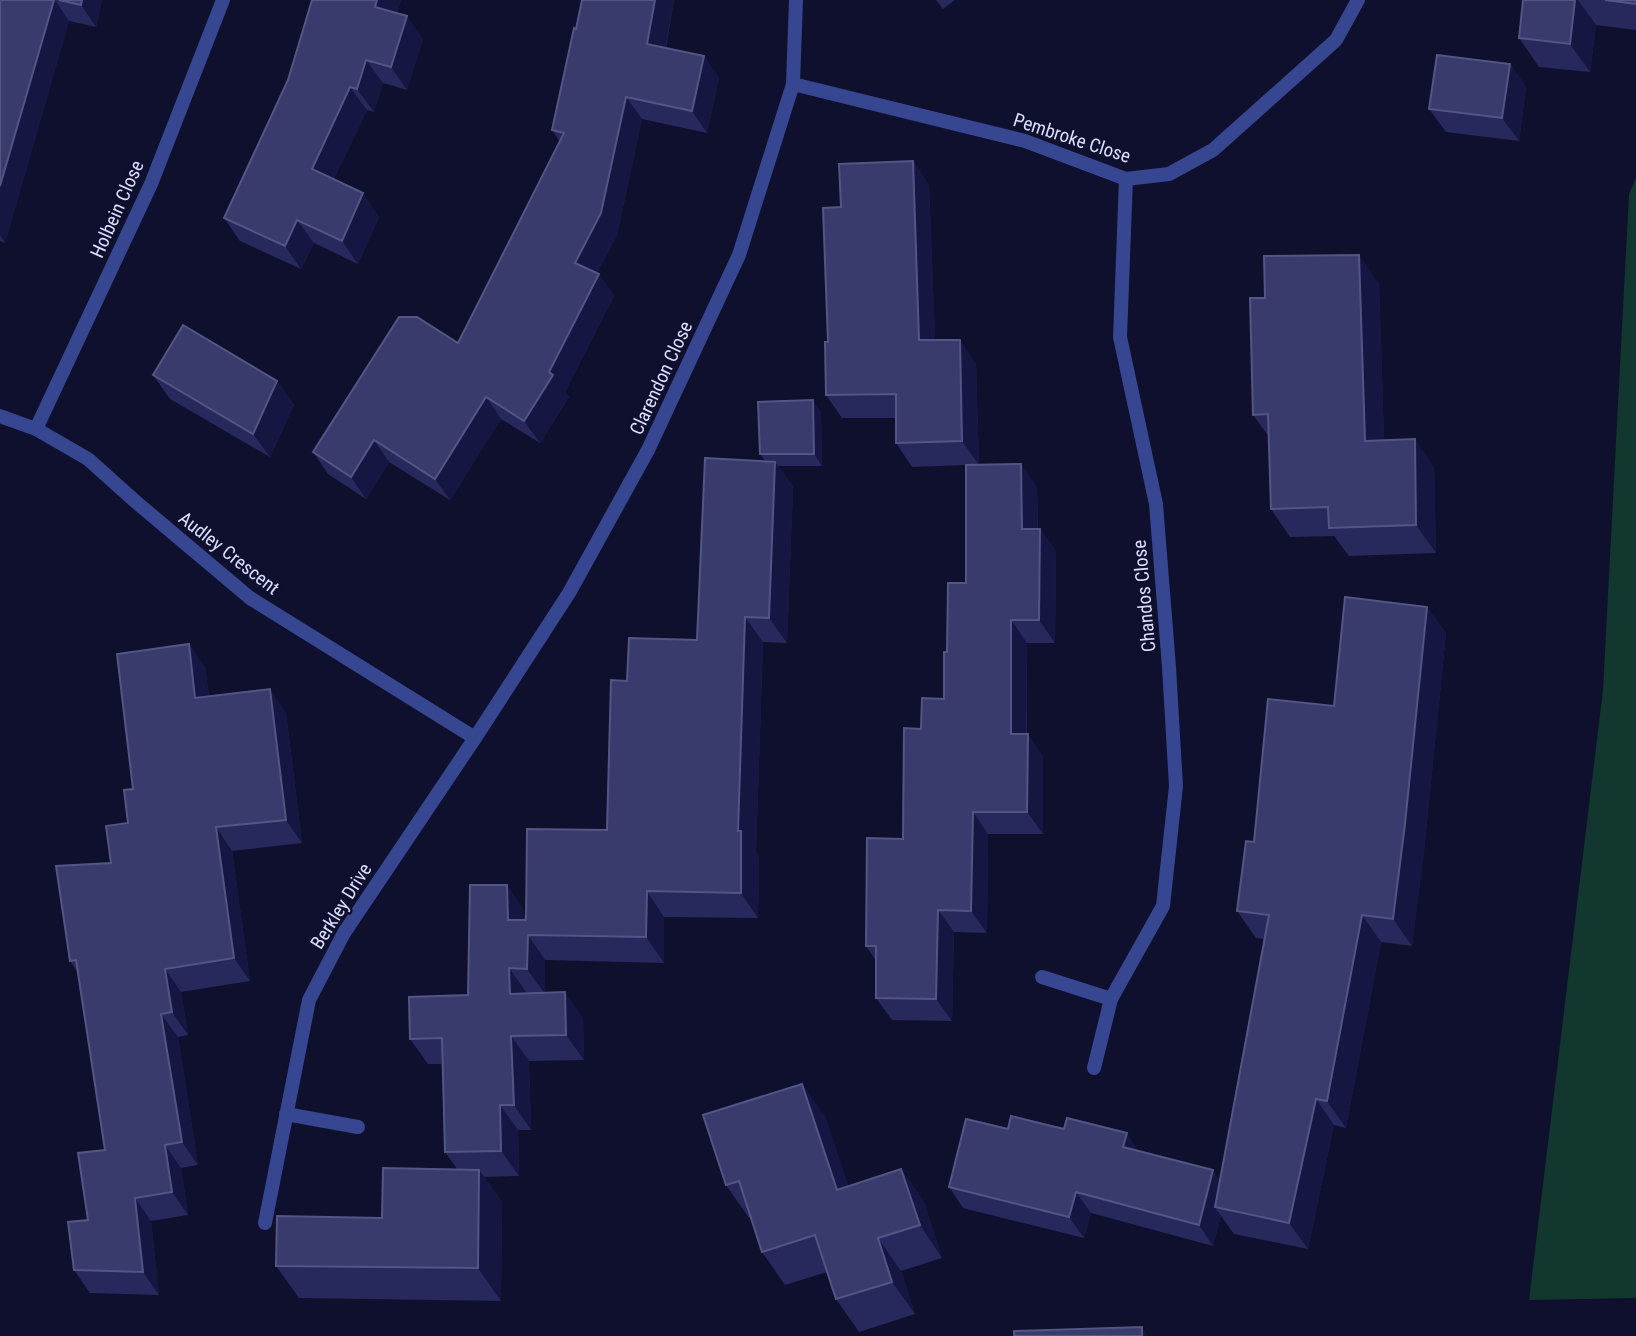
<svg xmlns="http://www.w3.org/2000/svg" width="1636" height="1336" font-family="'Roboto Condensed',sans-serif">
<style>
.green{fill:#11372e}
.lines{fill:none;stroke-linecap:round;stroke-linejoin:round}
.minor{stroke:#364690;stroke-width:14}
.wall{fill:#27285b}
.shaded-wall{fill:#151641}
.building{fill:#3a3b6d;stroke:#535584;stroke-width:2}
.labels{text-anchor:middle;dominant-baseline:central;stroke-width:5;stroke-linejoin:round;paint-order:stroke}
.street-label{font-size:19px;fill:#dbdeff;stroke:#0f102d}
</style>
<rect width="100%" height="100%" fill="#0f102d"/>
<!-- green -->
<path class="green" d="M1636,178V1298L1529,1300L1603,690L1629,194Z"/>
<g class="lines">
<!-- minor -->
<g class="minor">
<path d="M793,84L1025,141L1126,179L1169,174L1213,150L1336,40L1358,0"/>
<path d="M0,416L36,429L88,459L136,502L250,598L475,738"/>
<path d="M36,429L151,184L223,0"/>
<path d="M1042,977L1111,999"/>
<path d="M1094,1068L1111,999L1163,906L1176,786L1169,667L1156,504L1120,337L1126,179"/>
<path d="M286,1114L358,1127"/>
<path d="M265,1223L309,1000L344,933L475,738L569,593L648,450L739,255L793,84L796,0"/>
</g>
</g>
<!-- wall -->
<g class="wall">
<path d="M0,0H102L96,27L69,21L5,243L0,241Z"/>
<path d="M312,0H401L397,13L423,39L407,90L383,83L374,112L367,110L334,179L379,217L358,264L314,243L301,269L240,241L224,218L288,80Z"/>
<path d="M582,0H674L666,48L704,56L719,78L707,133L642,119L617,235L597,273L599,274L614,296L565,392L569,397L540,443L501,419L450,500L389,462L366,499L328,474L313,452L458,343L560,142L552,130L576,29Z"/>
<path d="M936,0H955L943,9Z"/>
<path d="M1523,0H1636V30L1596,25L1590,72L1539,67L1519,38Z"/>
<path d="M1510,64L1526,87L1519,141L1446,132L1429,109Z"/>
<path d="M913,161L929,185L935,340L976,363L979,465L1037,486L1038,529H1040L1056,551L1055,643H1027V734L1043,757V834H988L987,933L954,932L952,1021L892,1020L876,998V961L866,946L903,839L921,729L944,699L947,652L966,583V465L912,467L896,443V418H842L826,395L841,207Z"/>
<path d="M1379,283L1384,440L1434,467L1436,553L1349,556L1334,536L1290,537L1271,509L1269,437L1253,415L1265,298Z"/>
<path d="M153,375L277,381L294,405L270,457L170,399Z"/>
<path d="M821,412L822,466H778L793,487L787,643L763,642L756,852L759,856L758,918L664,917V963L545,960V993L583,1018L584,1060L529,1061L531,1130H518L519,1176L484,1177L502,1202L501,1301L299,1298L276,1266L382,1218L457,1169L445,1152L443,1064H428L410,1039L468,995L524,910L525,920H526L607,830L627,681L697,640L765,461L760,454Z"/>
<path d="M1427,607L1446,633L1424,851L1412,946L1381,942L1346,1128L1334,1125L1308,1249L1234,1234L1221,1216L1213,1246L1091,1213L1084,1238L963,1208L949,1187L1008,1129L1139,1151L1220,1180L1264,939L1256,938L1237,911L1254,842L1334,706Z"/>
<path d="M205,667L209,696L286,713L302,843L232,851L250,981L181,992L188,1035L178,1037L198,1165L181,1168L188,1215L151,1221L159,1295L90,1293L74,1270L88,1220L105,1150L78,973L70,961L128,823Z"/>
<path d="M825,1116L848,1186L901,1169L924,1202L942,1258L901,1271L915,1314L859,1332L836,1299L827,1272L785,1285L762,1252L751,1217L749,1218L726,1185Z"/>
</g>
<!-- shaded-wall -->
<g class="shaded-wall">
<path d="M54,0H55L69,21L5,243L0,235V186Z"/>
<path d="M82,0H102L96,27L81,5Z"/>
<path d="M377,0H401L391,30L375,7Z"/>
<path d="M655,0H674L662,66L647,44Z"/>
<path d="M1575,0H1578L1596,25L1590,72L1570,44Z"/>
<path d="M407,16L423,39L407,90L391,67Z"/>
<path d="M704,56L719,78L707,133L692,111Z"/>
<path d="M366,60L383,83L374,112L357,89Z"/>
<path d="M1510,64L1526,87L1519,141L1502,118Z"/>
<path d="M350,87L367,110L328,192L312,169Z"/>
<path d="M626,97L642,119L617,235L591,285L575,263Z"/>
<path d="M913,161L929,185L936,364L919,340Z"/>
<path d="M363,193L379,217L358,264L342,241Z"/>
<path d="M297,220L314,243L301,269L285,246Z"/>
<path d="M1359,255L1379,283L1385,469L1365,441Z"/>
<path d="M599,274L614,296L565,392L569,397L540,443L524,421Z"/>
<path d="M960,340L976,363L979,465L962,441Z"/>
<path d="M277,381L294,405L270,457L253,434Z"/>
<path d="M486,397L501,419L450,500L435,479Z"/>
<path d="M813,400L821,412L822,466L814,454Z"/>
<path d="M1415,439L1434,467L1436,553L1416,525Z"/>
<path d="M374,440L389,462L366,499L351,477Z"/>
<path d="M775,462L793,487L787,643L769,618Z"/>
<path d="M1021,464L1037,486L1038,551L1022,529Z"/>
<path d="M1040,529L1056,551L1055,643L1039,620Z"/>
<path d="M1427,607L1446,633L1424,851L1412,946L1393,919Z"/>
<path d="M745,617L763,642L756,852L759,856L758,918L741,893L738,831Z"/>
<path d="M1011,620L1027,643L1026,757L1011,734Z"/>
<path d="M189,644L205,667L212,721L195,698Z"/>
<path d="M270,689L286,713L302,843L286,820Z"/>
<path d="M1028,734L1043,757V834L1027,812Z"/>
<path d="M973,812L988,834L987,933L971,911Z"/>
<path d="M216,827L232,851L250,981L234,958Z"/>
<path d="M507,885L524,910L525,945L508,920Z"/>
<path d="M647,891L664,917V963L646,937Z"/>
<path d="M938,910L954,932L952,1021L936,999Z"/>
<path d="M1362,915L1381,942L1346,1128L1327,1101Z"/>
<path d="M528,935L545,960V994L527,969Z"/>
<path d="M509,968L527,993L510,994Z"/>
<path d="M165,969L181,992L188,1035L172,1012Z"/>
<path d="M565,992L583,1018L584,1060L566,1035Z"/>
<path d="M161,1014L178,1037L198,1165L182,1142Z"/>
<path d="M511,1036L529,1061L531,1130L514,1105Z"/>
<path d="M802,1084L825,1116L860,1223L837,1190Z"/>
<path d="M1316,1099L1334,1125L1308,1249L1289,1223Z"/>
<path d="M500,1105L518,1130L519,1176L501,1151Z"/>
<path d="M1127,1133L1141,1154L1123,1147Z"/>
<path d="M165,1145L181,1168L188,1215L172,1192Z"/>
<path d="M901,1169L924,1202L942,1258L920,1225Z"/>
<path d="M479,1170L502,1202L501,1301L478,1268Z"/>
<path d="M1213,1170L1227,1191L1215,1207L1221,1216L1213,1246L1199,1225Z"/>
<path d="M1076,1192L1091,1213L1084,1238L1069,1217Z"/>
<path d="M135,1198L151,1221L159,1295L143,1272Z"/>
<path d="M878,1238L901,1271L915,1314L892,1282Z"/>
<path d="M1142,1327L1148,1336H1142Z"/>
</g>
<!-- building -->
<g class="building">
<path d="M0,0H54L0,186Z"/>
<path d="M59,0H82L81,5Z"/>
<path d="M312,0H377L375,7L407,16L391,67L366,60L357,89L350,87L312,169L363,193L342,241L297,220L285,246L224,218L288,80Z"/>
<path d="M582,0H655L647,44L704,56L692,111L626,97L601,213L575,263L599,274L549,372L553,375L524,421L486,397L435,479L374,440L351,477L313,452L399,317H417L458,343L564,133L552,130L574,28L576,29Z"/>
<path d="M1523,0H1575L1570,44L1519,38Z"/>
<path d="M1605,0H1636V4Z"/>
<path d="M1437,55L1510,64L1502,118L1429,109Z"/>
<path d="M913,161L919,340H960L962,441L896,443V394L826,395L825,342H828L823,208L841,207L839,164Z"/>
<path d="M1359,255L1365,441L1415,439L1416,525L1329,528L1328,507L1271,509L1268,414L1253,415L1250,298H1265L1264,256Z"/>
<path d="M183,325L277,381L253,434L153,375Z"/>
<path d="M813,400L814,454H760L758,402Z"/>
<path d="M705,458L775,462L769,618L745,617L738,831H741V893L647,891L646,937L528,935L527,969L509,968L510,994L565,992L566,1035L511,1036L514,1105H500L501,1151L445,1152L442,1038L410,1039L409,997L468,995L470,885H507L508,920H526L527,829L607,830L611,680L627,681L629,638L697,640Z"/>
<path d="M1021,464L1022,529H1040L1039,620H1011V734H1028L1027,812H973L971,911L938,910L936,999L876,998V946H866L867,838L903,839L904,728L921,729L922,698L944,699V652H947L948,583H966V465Z"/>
<path d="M1345,597L1427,607L1405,824L1393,919L1362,915L1327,1101L1316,1099L1289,1223L1215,1207L1269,915L1237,911L1246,841L1254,842L1268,699L1334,706Z"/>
<path d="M189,644L195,698L270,689L286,820L216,827L234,958L165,969L172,1012L161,1014L182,1142L165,1145L172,1192L135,1198L143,1272L74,1270L68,1222L88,1220L78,1153L105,1150L76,960L70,961L56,866L111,863L106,826L128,823L124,790L133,789L117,654Z"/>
<path d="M802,1084L837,1190L901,1169L920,1225L878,1238L892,1282L836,1299L815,1235L762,1252L739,1181L726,1185L703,1115Z"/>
<path d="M1011,1116L1064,1129L1067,1118L1127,1133L1123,1147L1213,1170L1199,1225L1076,1192L1069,1217L949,1187L966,1119L1008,1129Z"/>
<path d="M383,1168L479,1170L478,1268L276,1266L277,1216L382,1218Z"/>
<path d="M1142,1327V1336H1014V1331Z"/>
</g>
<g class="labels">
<!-- street labels -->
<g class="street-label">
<text transform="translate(1072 138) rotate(18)">Pembroke Close</text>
<text transform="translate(117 209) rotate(-66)">Holbein Close</text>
<text transform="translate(661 378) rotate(-65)">Clarendon Close</text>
<text transform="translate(229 553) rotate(38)">Audley Crescent</text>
<text transform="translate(1144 596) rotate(-95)">Chandos Close</text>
<text transform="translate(341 906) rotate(-58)">Berkley Drive</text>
</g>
</g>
</svg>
